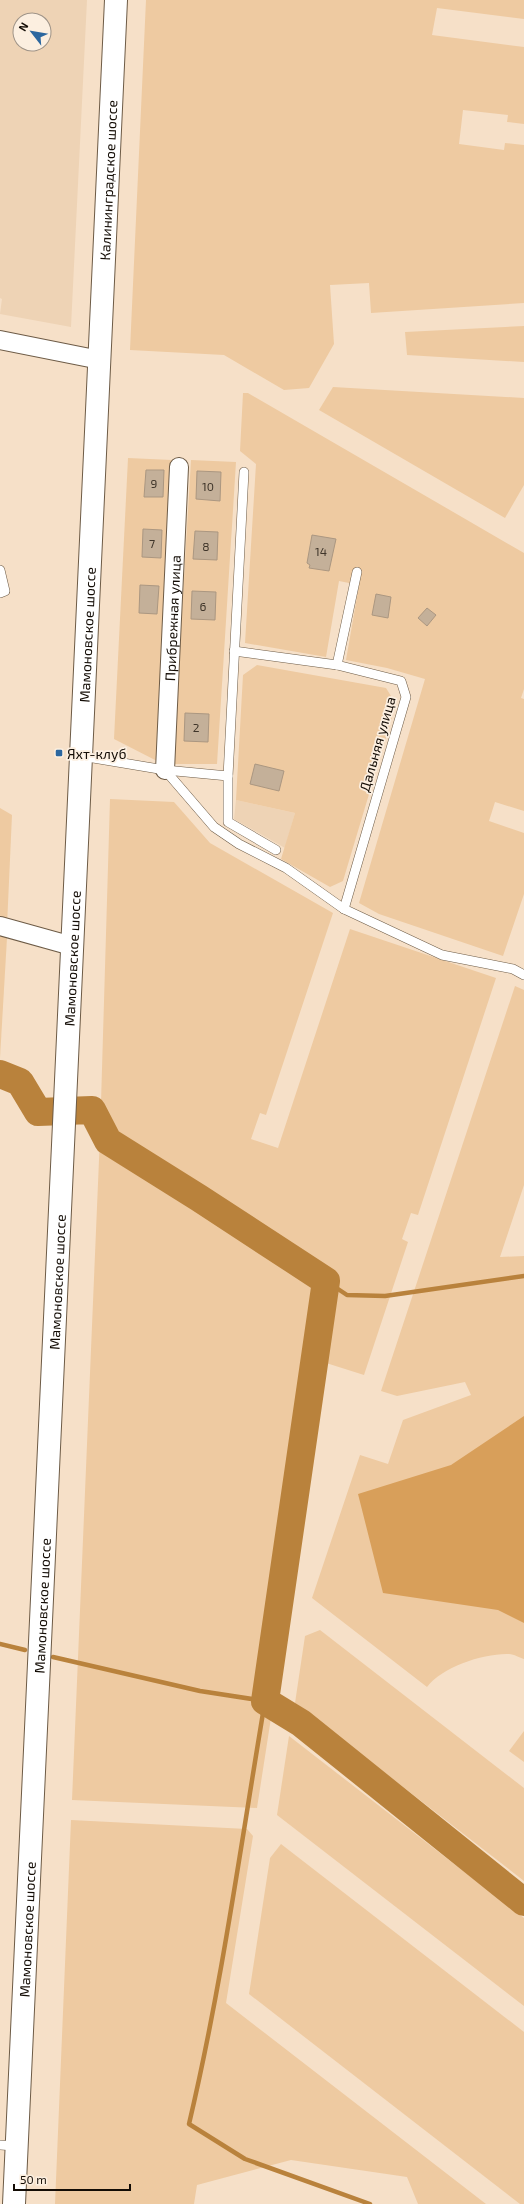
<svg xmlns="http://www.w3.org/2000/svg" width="524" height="2204" font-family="'Exo 2',sans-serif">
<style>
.built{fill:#eed3b5;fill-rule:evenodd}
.green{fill:#eecaa1}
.forest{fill:#d89f5a}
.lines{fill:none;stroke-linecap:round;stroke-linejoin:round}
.stream{stroke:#b9823c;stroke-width:4.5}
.river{stroke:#b9823c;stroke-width:28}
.building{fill:#c4b099;stroke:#ab9781}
.lane-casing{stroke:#6d5b46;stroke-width:10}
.street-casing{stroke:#6d5b46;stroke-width:20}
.primary-casing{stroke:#6d5b46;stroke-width:24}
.lane{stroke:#fff;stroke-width:9}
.street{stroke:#fff;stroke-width:18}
.primary{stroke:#fff;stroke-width:22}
.poi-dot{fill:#2c679f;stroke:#fcefe0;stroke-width:1.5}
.labels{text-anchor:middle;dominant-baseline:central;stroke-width:3.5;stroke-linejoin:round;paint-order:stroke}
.number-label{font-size:12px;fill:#3f352a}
.street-label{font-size:14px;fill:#130c05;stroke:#fcefe0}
.poi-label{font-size:14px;fill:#130c05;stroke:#fcefe0;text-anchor:start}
</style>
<rect width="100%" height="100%" fill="#f6e0c8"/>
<!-- built -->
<g class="built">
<path d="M0,0H87L71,327L0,314L2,299L0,298ZM20,20H44V44H20Z"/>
<path d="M236,800L295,813L285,848L234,819Z"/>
</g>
<!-- green -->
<g class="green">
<path d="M146,0H524V19L437,8L432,35L524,47V124L507,122L508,115L463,110L459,144L504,150L505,143L524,145V303L371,313L369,283L330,285L334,344L309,388L284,390L224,355L130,350Z"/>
<path d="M524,326V362L407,355L405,332Z"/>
<path d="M333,387L524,398V485L505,518L319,410Z"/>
<path d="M243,393H248L524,553V689L521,698L524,699V811L495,802L489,821L524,833V894L503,956L379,914L359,903L425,679L387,668L346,660L359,585L339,581L326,657L245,643L256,464L240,451Z"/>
<path d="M128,458L172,460L157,761L114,739Z"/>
<path d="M191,460L236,462L217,764H173Z"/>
<path d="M257,665L386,688L396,704L343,881L330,887L281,859L295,813L236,800L243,675Z"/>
<path d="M110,799L174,802L210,843L333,913L266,1115L260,1113L251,1139L278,1148L350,929L496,978L418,1215L411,1213L402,1239L408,1242L364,1375L323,1362L289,1602L257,1808L72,1800L100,1136Z"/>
<path d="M0,808L12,815L7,926L0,923Z"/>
<path d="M0,935L7,938L0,1058Z"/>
<path d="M515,986L524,990V1185L500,1257L524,1256V1659C520,1658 514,1654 509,1654C484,1653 442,1667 427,1687L312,1598L360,1455L388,1464L403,1420L471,1395L465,1382L397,1396L381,1391Z"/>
<path d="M320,1630L524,1788V1881L295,1703L305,1636Z"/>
<path d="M524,1731V1762L509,1751Z"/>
<path d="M289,1736L524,1918V2006L277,1815Z"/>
<path d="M71,1820L247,1829L253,1836L226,2003L486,2204H418L407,2177L291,2160L197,2185L194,2204H55Z"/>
<path d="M281,1844L524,2032V2204H520L249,1994L270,1858Z"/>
</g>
<!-- forest -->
<path class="forest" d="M524,1416V1623L498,1610L383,1593L358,1494L451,1465Z"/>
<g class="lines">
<!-- stream -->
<g class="stream">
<path d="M326,1281L347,1295L385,1296L524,1276"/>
<path d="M0,1644L25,1650"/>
<path d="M53,1657L200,1691L265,1701C241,1843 222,1984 189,2124L245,2159L370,2204"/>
</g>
<!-- river -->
<path class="river" d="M0,1074L20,1082L38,1112L92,1110L108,1141L199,1198L326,1281L265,1701L301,1723L524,1902"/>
</g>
<!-- building -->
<g class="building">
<path d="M146,470H164L163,497H144Z"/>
<path d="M197,471L221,472L220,501L196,499Z"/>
<path d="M143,529L162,530L161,558L142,557Z"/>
<path d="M195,531L218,532L217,560L193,559Z"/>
<path d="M312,535L336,539L329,571L309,568L310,565L307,563Z"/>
<path d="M140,585L159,586L157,614L139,613Z"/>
<path d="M192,591L216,592L215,620L191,619Z"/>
<path d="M376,594L391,597L388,618L372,615Z"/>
<path d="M427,608L436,615L427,626L418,618Z"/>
<path d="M185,713L209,714L208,742L184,741Z"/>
<path d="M255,764L284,771L279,791L250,784Z"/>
</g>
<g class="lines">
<!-- lane casing -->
<g class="lane-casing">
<g id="lane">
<path d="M244,472L228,776V822L276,850"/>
<path d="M0,570L5,591L0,593"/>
<path d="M234,651L337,665L401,681L406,697L344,909"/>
<path d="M337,665L357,572"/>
<path d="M81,756L165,770L228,776"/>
<path d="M165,770L214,827L239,844L286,868L344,909L442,955L513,969L524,975"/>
<path d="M0,2145L16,2146"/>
</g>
</g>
<!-- street casing -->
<g class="street-casing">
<g id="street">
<path d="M0,340L100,360"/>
<path id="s1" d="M165,770L179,467"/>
<path d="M0,926L72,946"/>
</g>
</g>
<!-- primary casing -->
<g class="primary-casing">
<g id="primary">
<path id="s2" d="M14,2204L116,0"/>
</g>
</g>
<!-- lane -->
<use href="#lane" class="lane"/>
<!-- street -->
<use href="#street" class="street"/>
<!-- primary -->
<use href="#primary" class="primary"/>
</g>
<!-- markers -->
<rect class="poi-dot" x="55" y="749" width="8" height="8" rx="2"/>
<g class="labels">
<!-- number labels -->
<g class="number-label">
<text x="154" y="483">9</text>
<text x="208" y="486">10</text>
<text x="152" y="543">7</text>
<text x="206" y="546">8</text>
<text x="321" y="551">14</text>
<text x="203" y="606">6</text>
<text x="196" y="727">2</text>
</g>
<!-- street labels -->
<g class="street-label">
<text stroke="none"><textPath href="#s2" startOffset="2026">Калининградское шоссе</textPath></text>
<text stroke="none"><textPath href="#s1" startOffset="152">Прибрежная улица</textPath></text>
<text stroke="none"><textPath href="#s2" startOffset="1571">Мамоновское шоссе</textPath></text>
<text transform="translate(377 744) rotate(-74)">Дальняя улица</text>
<text stroke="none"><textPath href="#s2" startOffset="1247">Мамоновское шоссе</textPath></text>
<text stroke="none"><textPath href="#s2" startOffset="923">Мамоновское шоссе</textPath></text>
<text stroke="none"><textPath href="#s2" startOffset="599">Мамоновское шоссе</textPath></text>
<text stroke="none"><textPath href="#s2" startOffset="275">Мамоновское шоссе</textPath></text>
</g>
<!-- poi labels -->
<g class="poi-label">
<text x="67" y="753">Яхт-клуб</text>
</g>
</g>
<!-- north arrow -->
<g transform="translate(32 32) rotate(301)"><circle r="19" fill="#fcefe0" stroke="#9f9488"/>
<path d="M0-3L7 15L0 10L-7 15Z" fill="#2c679f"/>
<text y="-6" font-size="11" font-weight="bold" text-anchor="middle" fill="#130c05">N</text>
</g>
<!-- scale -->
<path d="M14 2184v6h116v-6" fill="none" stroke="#130c05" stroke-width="2"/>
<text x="20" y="2184" font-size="12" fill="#130c05" stroke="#fcefe0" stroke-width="3" paint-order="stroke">50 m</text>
</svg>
